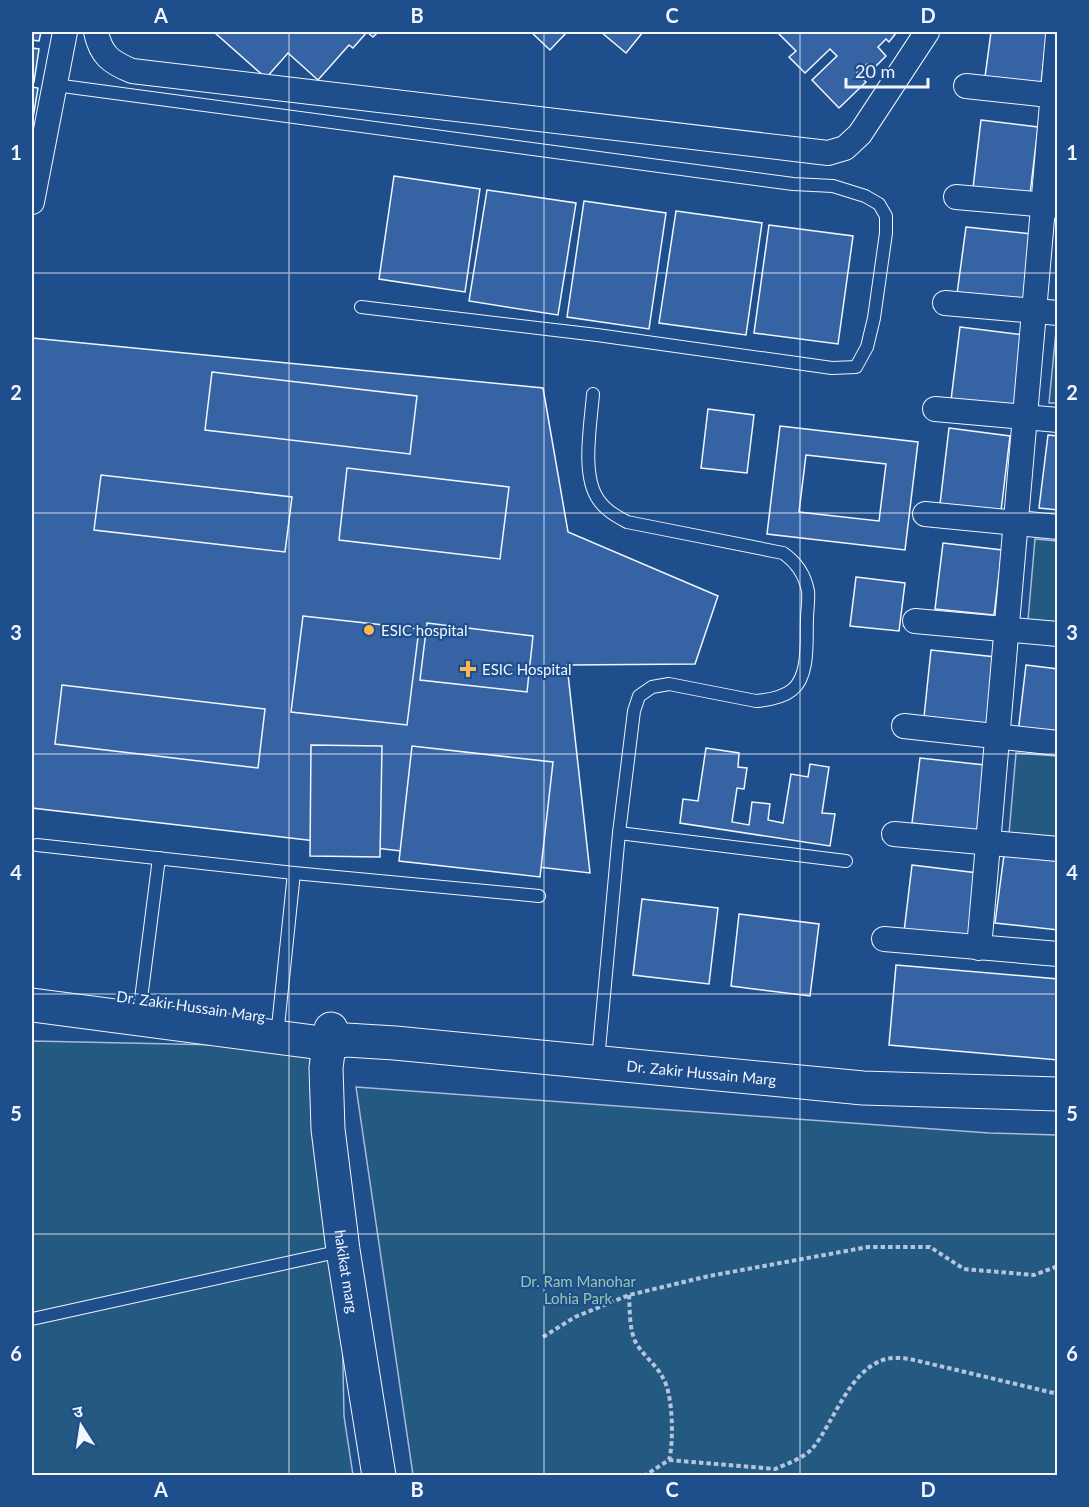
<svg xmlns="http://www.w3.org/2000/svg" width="1089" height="1507" font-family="Lato,'Noto Sans Devanagari',sans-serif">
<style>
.green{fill:#245a82;stroke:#a8bbd7;stroke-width:1.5}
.building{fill:#3563a3;stroke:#f2f6ff;stroke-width:1.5;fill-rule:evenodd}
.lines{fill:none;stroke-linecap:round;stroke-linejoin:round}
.lane-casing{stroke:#f2f6ff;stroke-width:14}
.street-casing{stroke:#f2f6ff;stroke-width:26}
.secondary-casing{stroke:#f2f6ff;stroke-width:35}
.path{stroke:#b3c4dc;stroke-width:4;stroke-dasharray:4.5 3;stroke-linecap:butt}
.lane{stroke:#1f4e8c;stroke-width:12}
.street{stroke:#1f4e8c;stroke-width:24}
.secondary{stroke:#1f4e8c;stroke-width:33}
.grid{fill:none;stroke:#f2f6ff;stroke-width:1.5;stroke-opacity:0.55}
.poi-dot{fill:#ffb74d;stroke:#1f4e8c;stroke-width:2}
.labels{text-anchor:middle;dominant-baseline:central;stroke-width:4.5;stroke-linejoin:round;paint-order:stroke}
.poi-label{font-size:15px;fill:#f2f6ff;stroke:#1f4e8c;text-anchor:start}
.street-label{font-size:15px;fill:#f2f6ff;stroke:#1f4e8c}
.park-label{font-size:15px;fill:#97c8a6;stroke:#1f4e8c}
.neatline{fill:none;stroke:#f2f6ff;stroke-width:2}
.grid-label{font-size:20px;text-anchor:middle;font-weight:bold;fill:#f2f6ff}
</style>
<rect width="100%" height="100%" fill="#1f4e8c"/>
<!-- green -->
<g class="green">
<path d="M1057,321V403H1049Z"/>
<path d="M1035,539L1057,541V623L1028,620Z"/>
<path d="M1016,753L1057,756V838L1009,834Z"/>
<path d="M32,1041L271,1046L337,1062L344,1416L353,1475L32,1476Z"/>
<path d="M356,1087L989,1133L1057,1135V1475H413Z"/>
</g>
<!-- building -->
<g class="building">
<path d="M32,32H41L39,41L32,40Z"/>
<path d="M214,32H378L373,37L367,32L353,48L349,45L318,80L288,53L266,78Z"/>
<path d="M531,32H567L550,50Z"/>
<path d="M601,32H643L626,53Z"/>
<path d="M781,32H897L889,42L886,39L878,47L886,56L873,69L867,64L857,73L866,82L839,108L812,80L837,56L830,49L805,73L789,57L796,51L779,34Z"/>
<path d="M991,32H1047L1041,84L985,77Z"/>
<path d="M32,48L39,49L34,82L32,81Z"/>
<path d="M32,87L38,88L33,118H32Z"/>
<path d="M981,120L1038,127L1030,194L973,188Z"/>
<path d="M394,176L480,189L465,292L379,279Z"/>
<path d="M487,190L576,203L558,315L469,301Z"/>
<path d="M584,201L666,213L649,329L567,317Z"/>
<path d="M676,211L762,223L746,335L659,323Z"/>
<path d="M769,225L853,236L838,344L754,333Z"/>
<path d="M966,227L1032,234L1024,302L957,294Z"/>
<path d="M960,327L1024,335L1016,407L951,400Z"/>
<path d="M32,338L543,388L568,532L718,596L695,664L567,665L590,873L32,808Z"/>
<path d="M212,372L417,396L410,454L205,430Z"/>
<path d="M708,409L754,415L747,473L701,468Z"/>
<path d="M780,426L918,442L905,550L767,534ZM806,455L886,464L879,521L799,512Z"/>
<path d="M949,428L1010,436L1001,511L940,504Z"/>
<path d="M1048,435L1058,436V510L1039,508Z"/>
<path d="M347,468L509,487L500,559L339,540Z"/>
<path d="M101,475L292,497L285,552L94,530Z"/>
<path d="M943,543L1002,550L994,615L935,609Z"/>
<path d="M856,577L905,583L899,631L850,626Z"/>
<path d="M303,616L419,629L407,725L291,712Z"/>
<path d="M427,623L533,636L527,692L420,680Z"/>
<path d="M931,650L996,657L988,725L924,717Z"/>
<path d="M1026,665L1058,669V738L1018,733Z"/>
<path d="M62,685L265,709L258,768L55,744Z"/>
<path d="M311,745L382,746L380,857L310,856Z"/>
<path d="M412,746L553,762L540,877L399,861Z"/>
<path d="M706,748L739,753L738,767L747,768L744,789L737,788L732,822L749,825L752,802L770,804L768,820L783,823L791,774L808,777L810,764L829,767L822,813L835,814L830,846L680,823L683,799L698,801Z"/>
<path d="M920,758L985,765L977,831L912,823Z"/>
<path d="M1004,855L1058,861V930L995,923Z"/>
<path d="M912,865L978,873L970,940L904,932Z"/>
<path d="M642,899L718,908L709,984L633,975Z"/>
<path d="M739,914L819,924L810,996L731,986Z"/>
<path d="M896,965L1058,979V1060L889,1045Z"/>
</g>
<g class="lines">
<!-- lane casing -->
<g class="lane-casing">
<g id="lane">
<path d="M55,85L793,184L833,186L865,196L879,204L886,216V233L874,318L867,347L856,367L832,368L597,335L361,307"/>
<path d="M593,394C591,422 581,475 598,499C605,510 616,516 627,522L783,553C796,562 805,575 808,591C809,600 807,610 807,619C806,640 810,676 792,690C782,698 768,700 756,701L669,684L652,687L639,696L634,711L619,833L598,1060"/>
<path d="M619,833L846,861"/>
<path d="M37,845L294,873L539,896"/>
<path d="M141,999L159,858"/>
<path d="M277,1036L294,873"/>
<path d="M32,1319L341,1251"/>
</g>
</g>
<!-- street casing -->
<g class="street-casing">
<g id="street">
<path d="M96,32C101,55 110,62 132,71L828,153L845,148L860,134L927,32"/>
<path d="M966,86L1058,96"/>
<path d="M956,197L1058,206"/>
<path d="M32,202L65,32"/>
<path d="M945,303L1058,313"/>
<path d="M935,409L1058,420"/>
<path d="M925,514L1058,527"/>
<path d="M915,621L1058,634"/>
<path d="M904,726L1058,743"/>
<path d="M894,834L1058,849"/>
<path d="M884,939L1058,954"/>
<path d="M979,948L1058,34"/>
</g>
</g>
<!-- secondary casing -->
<g class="secondary-casing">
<g id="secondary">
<path id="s1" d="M32,1005L329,1044L346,1040L395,1043L863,1088L1058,1094"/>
<path id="s2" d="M331,1029L326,1068L328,1129L343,1250L379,1476"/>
</g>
</g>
<!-- path -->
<g class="path">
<path d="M629,1295C630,1310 629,1327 635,1341C642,1355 656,1364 663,1378C673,1394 674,1442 669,1460L644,1476"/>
<path d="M543,1337L575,1317L629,1295L709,1276L868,1247H930L964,1269L1034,1275L1058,1266"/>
<path d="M669,1460L775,1469C787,1464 803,1458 812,1449C833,1424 849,1371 883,1360C891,1357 901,1358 910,1359L1058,1394"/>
</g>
<!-- lane -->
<use href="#lane" class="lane"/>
<!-- street -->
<use href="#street" class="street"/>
<!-- secondary -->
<use href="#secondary" class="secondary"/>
</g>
<!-- grid -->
<path class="grid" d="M289,32V1476M544,32V1476M800,32V1476M32,273H1058M32,513H1058M32,754H1058M32,994H1058M32,1234H1058"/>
<!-- markers -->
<g class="poi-dot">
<circle cx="369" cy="630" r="6"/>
<path d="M465 660h6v6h6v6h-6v6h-6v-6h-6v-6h6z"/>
</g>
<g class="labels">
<!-- poi labels -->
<g class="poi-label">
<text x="381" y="630">ESIC hospital</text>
<text x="482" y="669">ESIC Hospital</text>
</g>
<!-- street labels -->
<g class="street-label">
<text transform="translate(191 1006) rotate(8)">Dr. Zakir Hussain Marg</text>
<text stroke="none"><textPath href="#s1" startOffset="674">Dr. Zakir Hussain Marg</textPath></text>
<text stroke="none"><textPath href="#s2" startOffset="244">hakikat marg</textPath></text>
</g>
<!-- park labels -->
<g class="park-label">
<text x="578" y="1281">Dr. Ram Manohar<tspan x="578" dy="17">Lohia Park</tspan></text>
</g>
</g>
<!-- border -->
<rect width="1089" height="1507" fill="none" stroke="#1f4e8c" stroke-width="66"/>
<!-- north arrow -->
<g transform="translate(81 1426) rotate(348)" stroke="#1f4e8c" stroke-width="4.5" paint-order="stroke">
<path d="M0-4.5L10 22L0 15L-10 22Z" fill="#f2f6ff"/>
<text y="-9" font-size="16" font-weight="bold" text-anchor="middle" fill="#f2f6ff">उ</text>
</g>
<!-- scale -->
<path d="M846 78v9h82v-9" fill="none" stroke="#f2f6ff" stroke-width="3"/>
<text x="855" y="78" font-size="18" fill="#f2f6ff" stroke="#1f4e8c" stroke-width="4.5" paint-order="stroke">20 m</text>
<rect x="33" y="33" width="1023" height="1441" class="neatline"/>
<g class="grid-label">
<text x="161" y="23">A</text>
<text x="417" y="23">B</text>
<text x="672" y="23">C</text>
<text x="928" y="23">D</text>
<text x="16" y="160">1</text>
<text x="1072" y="160">1</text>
<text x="16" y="400">2</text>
<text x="1072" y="400">2</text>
<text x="16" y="640">3</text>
<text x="1072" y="640">3</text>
<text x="16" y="880">4</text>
<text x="1072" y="880">4</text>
<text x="16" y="1121">5</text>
<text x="1072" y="1121">5</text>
<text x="16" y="1361">6</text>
<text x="1072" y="1361">6</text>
<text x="161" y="1497">A</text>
<text x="417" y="1497">B</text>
<text x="672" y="1497">C</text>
<text x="928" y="1497">D</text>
</g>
</svg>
